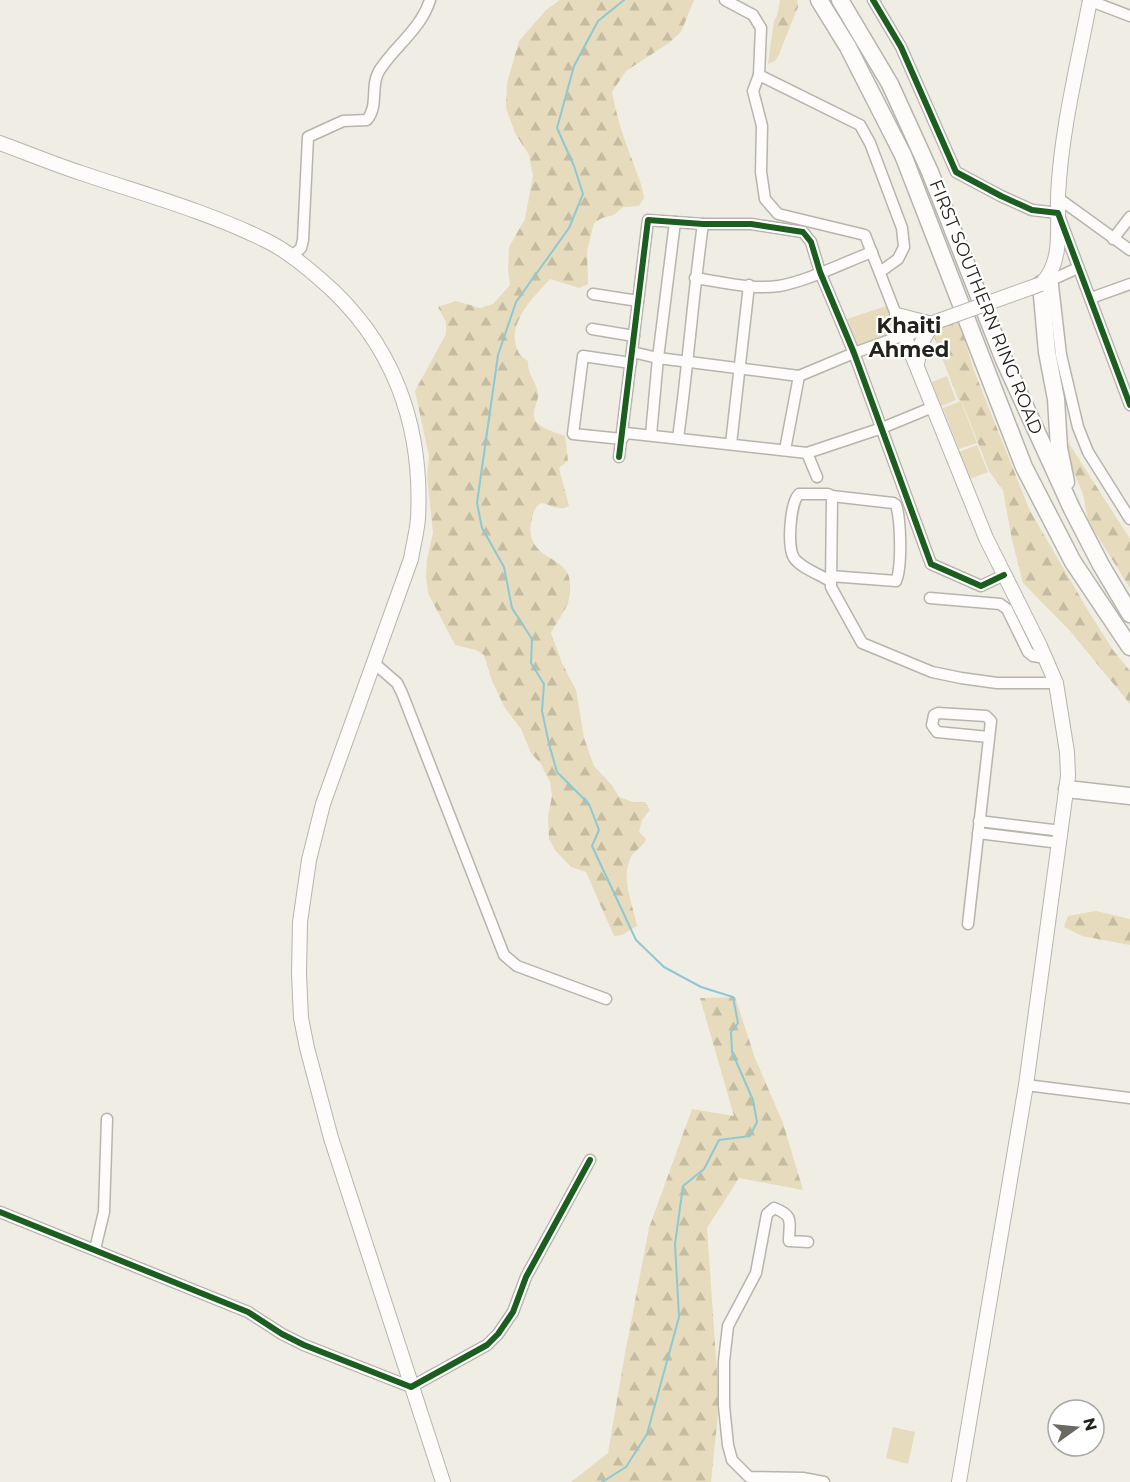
<svg xmlns="http://www.w3.org/2000/svg" width="1130" height="1482" font-family="Montserrat,sans-serif">
<style>
.green{fill:#e6dbbc}
.forest{fill:url(#forest-firs)}
.lines{fill:none;stroke-linecap:round;stroke-linejoin:round}
.stream{stroke:#8dc9d4;stroke-width:2}
.minor-casing{stroke:#b7b4ae;stroke-width:13}
.major-casing{stroke:#b7b4ae;stroke-width:16}
.highway-casing{stroke:#b7b4ae;stroke-width:19}
.minor{stroke:#fdfcfb;stroke-width:10}
.major{stroke:#fdfcfb;stroke-width:14}
.highway{stroke:#fdfcfb;stroke-width:16}
.major-bridge-casing{stroke:#b7b4ae;stroke-width:16;stroke-linecap:butt}
.major-bridge{stroke:#fdfcfb;stroke-width:14}
.cycleway-casing{stroke:#fff;stroke-width:10}
.cycleway{stroke:#1b5e20;stroke-width:6}
.labels{text-anchor:middle;dominant-baseline:central;stroke-width:4.5;stroke-linejoin:round;paint-order:stroke}
.street-label{font-size:18px;fill:#24221c;stroke:#fff}
.quarter-label{font-size:21px;font-weight:bold;fill:#24221c;stroke:#fff}
</style>
<defs>
<pattern id="forest-firs" width="22" height="20" patternUnits="userSpaceOnUse" patternTransform="scale(1.5)"><rect width="22" height="20" fill="#e6dbbc"/><path d="M5 1l3.5 6h-7zM16 11l3.5 6h-7z" fill="#c5bca1"/></pattern>
</defs>
<rect width="100%" height="100%" fill="#f0ede5"/>
<!-- green -->
<g class="green">
<path d="M886,306L896,332L856,347L847,319Z"/>
<path d="M947,376L956,400L941,406L932,382Z"/>
<path d="M961,401L977,443L959,449L943,408Z"/>
<path d="M977,445L988,472L970,479L959,452Z"/>
<path d="M893,1427L915,1432L908,1464L886,1458Z"/>
</g>
<!-- forest -->
<g class="forest">
<path d="M560,0H694L681,32L669,43L626,71L612,92C616,114 623,136 631,157C636,171 642,183 644,198L639,206L623,207L614,215L602,218L594,223L587,251L588,284L579,288L550,279C534,297 505,324 518,351C519,355 525,359 528,361C527,374 536,381 538,393C539,400 533,408 534,416C535,428 556,432 565,436L568,461L559,468L569,506C560,512 550,504 541,503C535,507 534,511 532,518C522,559 564,555 569,577C574,604 562,612 551,633L562,663L576,690L584,738L594,766L612,785L619,797L633,802H645L650,810L642,820L639,832L646,839C643,848 635,849 631,857C620,878 633,904 637,926L622,935L614,936L586,872L571,867L555,850L549,839L548,816L552,796L550,782L541,764L531,753L521,729L505,708L492,681L484,655L476,650L455,645L428,593L426,576L427,559L433,533L427,476L429,456L415,391L446,334V322L438,307L456,301L480,308L493,304L510,285L508,270L509,247L525,219L533,176L529,155L515,133L506,108L507,83L519,41L546,10Z"/>
<path d="M780,0H797L798,7L779,54L775,61L768,64L774,21L777,16Z"/>
<path d="M959,320L973,368L1030,511L1089,612L1113,650L1130,671V704L1070,631L1023,583L1012,540L1003,490L989,471L962,402L958,399L931,329Z"/>
<path d="M1066,439L1130,539V588L1088,521L1083,494L1071,465Z"/>
<path d="M1096,911L1130,919V945L1082,936L1064,927L1068,916Z"/>
<path d="M735,997L755,1058L783,1123L803,1190L739,1178L707,1228L719,1402L711,1482H571L608,1453L624,1359L649,1228L692,1109L734,1116L700,998Z"/>
</g>
<g class="lines">
<!-- stream -->
<path class="stream" d="M602,1482L626,1467L647,1434L679,1317L675,1244L683,1186L704,1169L719,1140L750,1136L757,1122L753,1100L732,1052L731,1032L738,1023L733,997L701,987L664,967L636,940L592,846L599,830L589,804L557,772L549,744L542,711L544,684L531,663L532,639L512,608L504,567L482,528L477,503L498,355L516,302L569,228L583,194L574,166L557,128L574,66L598,21L624,0"/>
<!-- minor casing -->
<g class="minor-casing">
<g id="minor">
<path d="M725,0L753,15L761,28L759,75L753,91L762,126L761,172L765,199L778,214L865,235L904,335L854,353L799,376L785,450"/>
<path d="M873,0L901,47L956,172L1001,196L1032,210L1058,213L1130,405"/>
<path d="M1088,0L1130,16"/>
<path d="M759,75L860,125L870,143L902,228L904,247L898,259L880,272"/>
<path d="M1058,198L1130,250"/>
<path d="M1113,239L1130,217"/>
<path d="M292,256L301,248L303,240L308,137L343,121L367,120C379,105 370,86 379,71C395,46 421,29 430,0"/>
<path d="M1051,268L1061,355L1078,427L1088,452L1130,519"/>
<path d="M695,278C722,282 753,290 779,286C808,281 845,262 872,252"/>
<path d="M1047,282L1078,268"/>
<path d="M593,294L638,301"/>
<path d="M1091,298L1130,284"/>
<path d="M592,329L634,336"/>
<path d="M632,352L658,358L799,376"/>
<path d="M631,363L583,356L573,434L622,439L626,433L807,453L882,428L933,407"/>
<path d="M651,435L658,358L675,222"/>
<path d="M678,438C688,367 693,295 703,224"/>
<path d="M731,444L749,285"/>
<path d="M807,453L817,477"/>
<path d="M619,457L648,220L703,224H751L803,232L811,242L820,272L854,353L931,564L981,586L1004,575"/>
<path d="M830,576L896,581C902,568 901,520 896,505L893,503L832,496"/>
<path d="M830,581C819,574 801,568 794,558C787,547 790,503 799,494H828L832,496L831,587L862,643L932,672L961,678L997,683H1056"/>
<path d="M930,598L1000,604L1007,609L1028,652L1033,656L1046,658"/>
<path d="M374,663L397,683L402,693L504,955L517,966L606,999"/>
<path d="M979,821L1062,831"/>
<path d="M978,833L1060,843"/>
<path d="M968,924L991,721L986,716L938,713L934,715L932,725L937,732L989,737"/>
<path d="M1026,1085L1130,1098"/>
<path d="M0,1212L248,1312L282,1334L304,1345L411,1387L487,1345L498,1334L513,1312L526,1277L590,1160"/>
<path d="M808,1242L789,1241C789,1222 795,1216 774,1208L767,1214L756,1273L728,1326L724,1361V1406L728,1445L732,1460L749,1477L803,1478L824,1482"/>
<path d="M95,1249L104,1212L107,1119"/>
</g>
</g>
<!-- major casing -->
<g class="major-casing">
<g id="major">
<path d="M0,143C27,153 54,164 81,173C143,194 206,211 265,240C286,250 303,264 320,279C393,341 423,425 418,518C417,532 413,546 411,559L323,804L309,860L300,922L299,974L301,1018L307,1048L331,1138L443,1482"/>
<path d="M1041,284C1064,263 1057,224 1058,196C1061,130 1078,64 1090,0"/>
<path d="M897,315L932,324L921,344L917,364"/>
<path d="M941,320L904,335L986,538L1040,646L1056,683L1067,752L1068,776L1026,1085L959,1482"/>
</g>
</g>
<!-- highway casing -->
<g class="highway-casing">
<g id="highway">
<path d="M819,0L848,47L903,155L1024,467L1073,562L1130,647"/>
<path d="M840,0L890,84L930,172L1004,360L1072,509L1101,565L1130,614"/>
<path d="M1041,284L1047,352L1056,399L1059,448L1066,482"/>
<path d="M1067,789L1130,796"/>
</g>
</g>
<!-- minor -->
<use href="#minor" class="minor"/>
<!-- major -->
<use href="#major" class="major"/>
<!-- highway -->
<use href="#highway" class="highway"/>
<!-- major-bridge casing -->
<g class="major-bridge-casing">
<path id="major-bridge" d="M941,320L1041,284"/>
</g>
<!-- major-bridge -->
<use href="#major-bridge" class="major-bridge"/>
<!-- cycleway casing -->
<g class="cycleway-casing">
<g id="cycleway">
<path d="M873,0L901,47L956,172L1001,196L1032,210L1058,213L1130,405"/>
<path d="M619,457L648,220L703,224H751L803,232L811,242L820,272L854,353L931,564L981,586L1004,575"/>
<path d="M0,1212L248,1312L282,1334L304,1345L411,1387L487,1345L498,1334L513,1312L526,1277L590,1160"/>
</g>
</g>
<!-- cycleway -->
<use href="#cycleway" class="cycleway"/>
</g>
<g class="labels">
<!-- street labels -->
<g class="street-label">
<text transform="translate(986 307) rotate(68)">FIRST SOUTHERN RING ROAD</text>
</g>
<!-- quarter labels -->
<g class="quarter-label">
<text x="909" y="325">Khaiti<tspan x="909" dy="24">Ahmed</tspan></text>
</g>
</g>
<!-- north arrow -->
<g transform="translate(1076 1428) rotate(75)"><circle r="28" fill="#ffffff" stroke="#a7a7a4" stroke-width="1.5"/>
<path d="M0-4.5L10 22L0 15L-10 22Z" fill="#6b6962"/>
<text y="-9" font-size="16" font-weight="bold" text-anchor="middle" fill="#24221c">N</text>
</g>
</svg>
